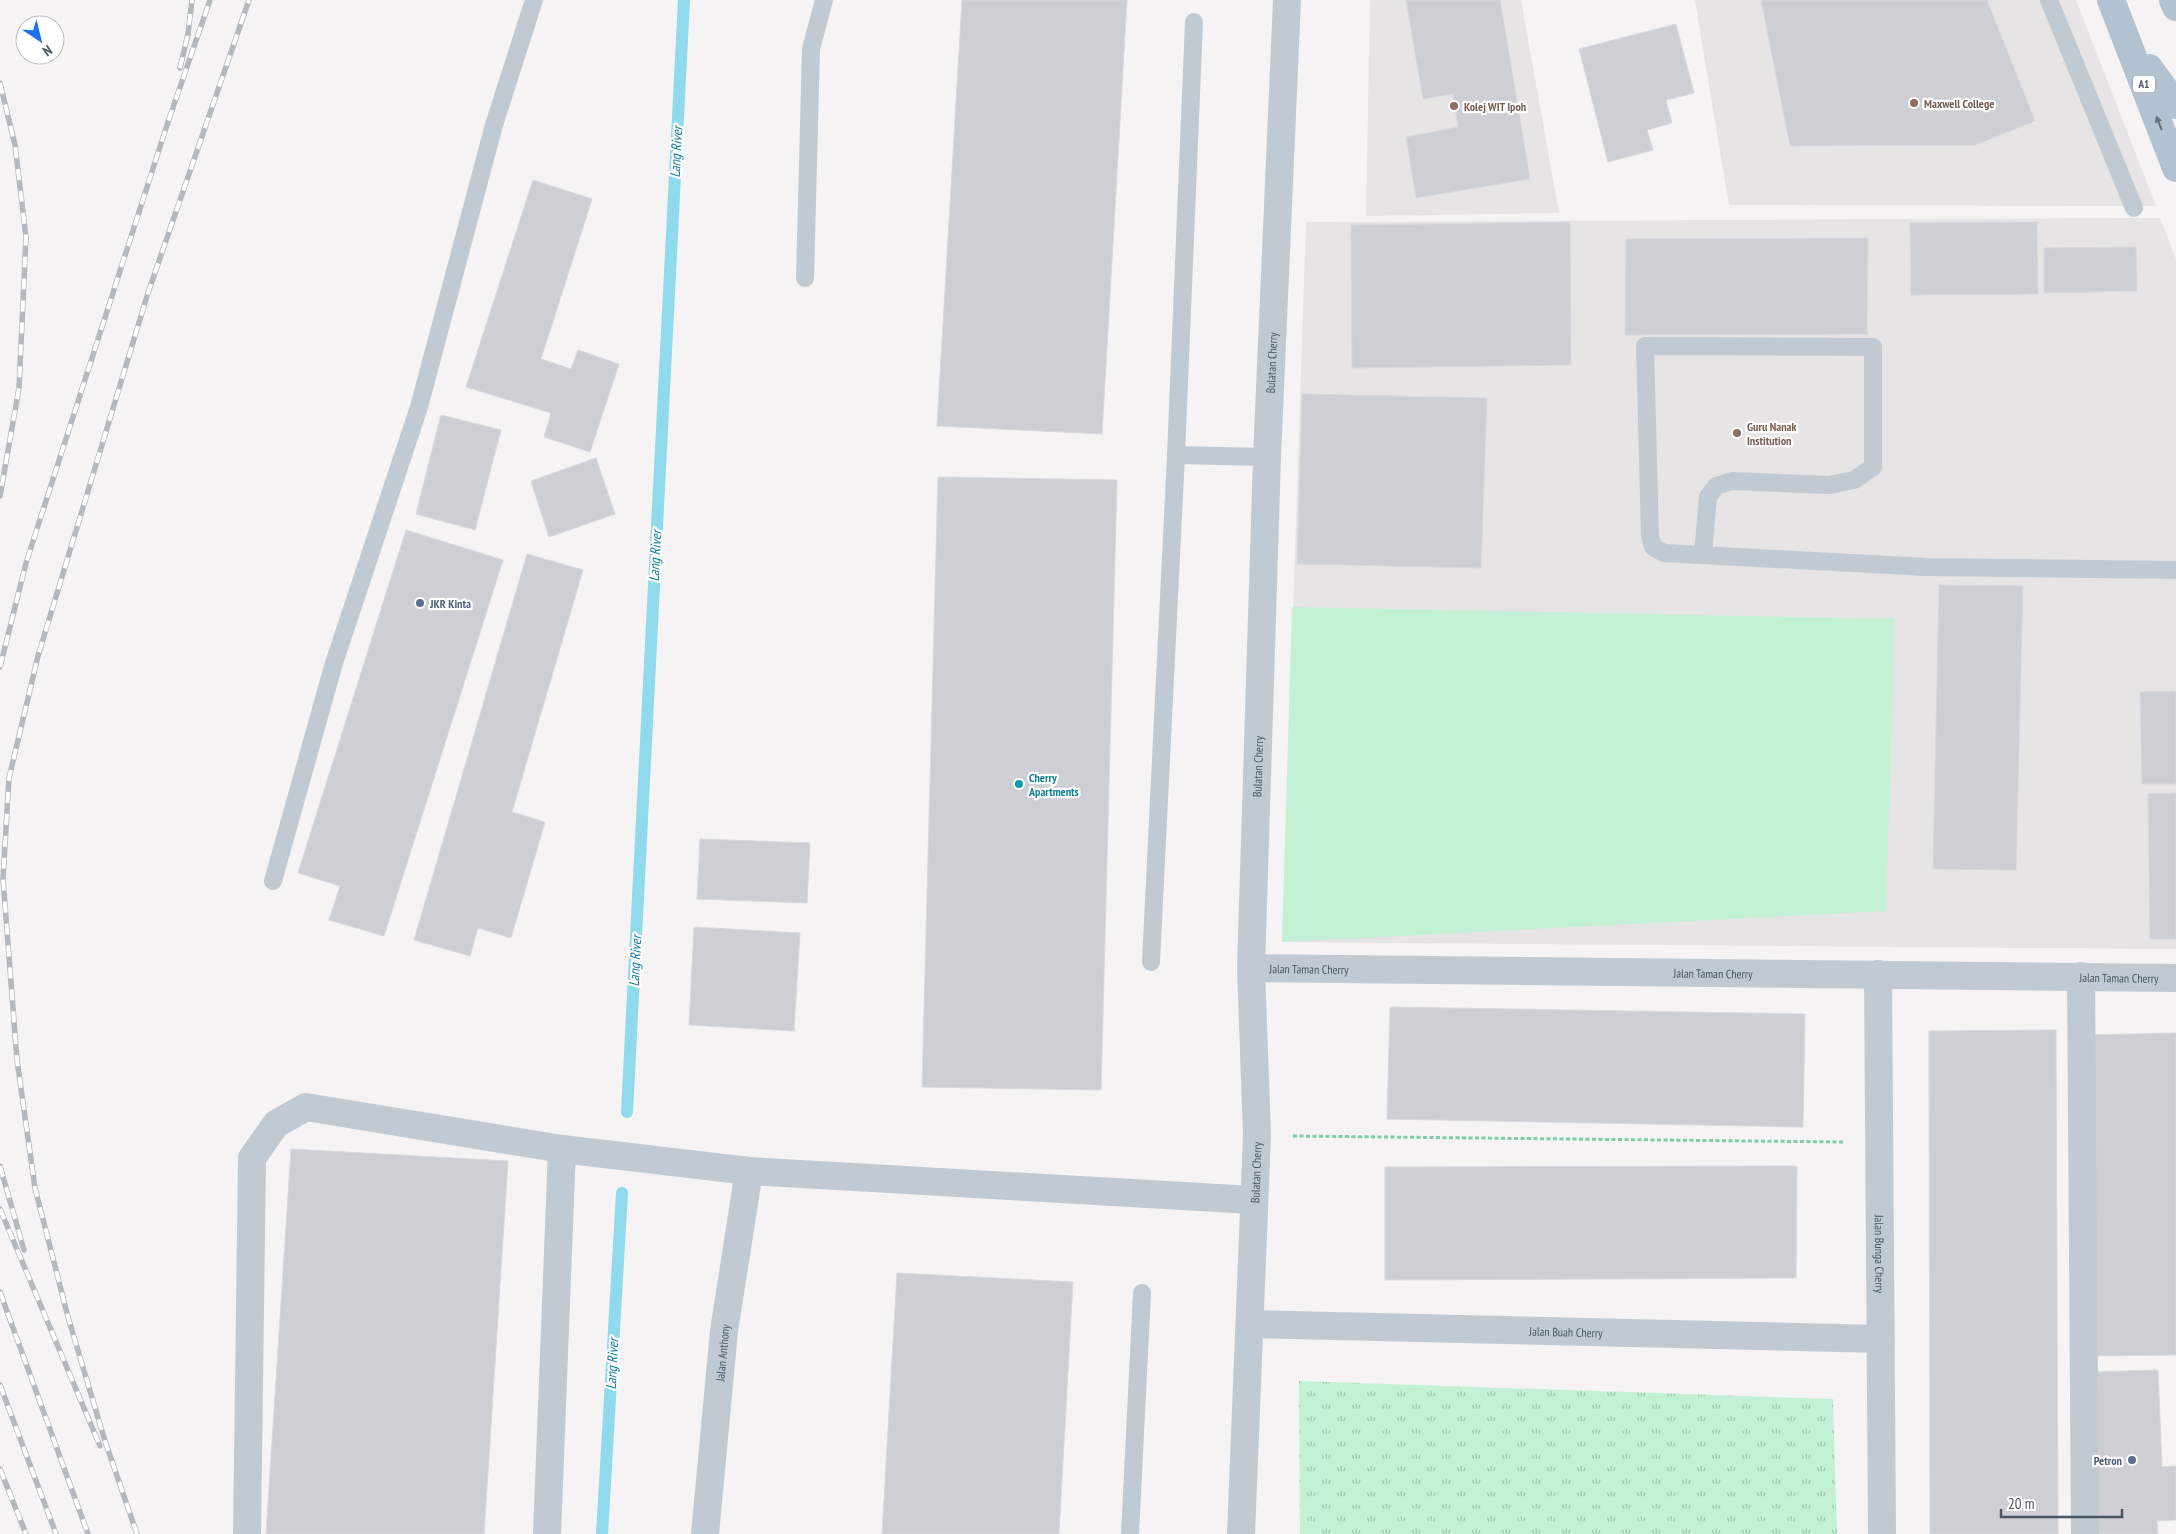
<svg xmlns="http://www.w3.org/2000/svg" width="2176" height="1534" font-family="'PT Sans Narrow',sans-serif">
<style>
.education{fill:#e6e4e5}
.grass{fill:url(#grass-tufts)}
.pitch{fill:#c3f1d5}
.lines{fill:none;stroke-linecap:round;stroke-linejoin:round}
.stream{stroke:#90daee;stroke-width:12}
.building{fill:#cdcfd5;stroke:#d7d9de}
.path{stroke:#7ad0a6;stroke-width:3;stroke-dasharray:4 2.5;stroke-linecap:butt}
.service{stroke:#c1cad2;stroke-width:18}
.minor{stroke:#c1cad2;stroke-width:28}
.primary{stroke:#b3c2d1;stroke-width:28}
.rail-casing{stroke:#b5b8bd;stroke-width:5.5}
.rail{stroke:#fff;stroke-width:4;stroke-dasharray:11;stroke-linecap:butt}
.oneway{fill:#64717d}
.education-dot{fill:#8d6e63;stroke:#fff;stroke-width:2}
.service-dot{fill:#5c6f8a;stroke:#fff;stroke-width:2}
.culture-dot{fill:#0f9aa8;stroke:#fff;stroke-width:2}
.labels{text-anchor:middle;dominant-baseline:central;stroke-width:4.5;stroke-linejoin:round;paint-order:stroke}
.shield{fill:#fff;stroke:#808990;stroke-width:1}
.shield-label{font-size:11px;font-weight:bold;fill:#4a5661}
.education-label{font-size:12px;font-weight:bold;fill:#785e54;stroke:#fff;text-anchor:start}
.street-label{font-size:12px;fill:#4a5661;stroke:#fff}
.service-label{font-size:12px;font-weight:bold;fill:#4e5e75;stroke:#fff;text-anchor:start}
.culture-label{font-size:12px;font-weight:bold;fill:#0d838f;stroke:#fff;text-anchor:start}
.water-label{font-size:14px;font-style:italic;fill:#0c7c9b;stroke:#fff}
</style>
<defs>
<pattern id="grass-tufts" width="24" height="20" patternUnits="userSpaceOnUse" patternTransform="scale(1.25)"><rect width="24" height="20" fill="#c3f1d5"/><path d="M3 7l-1-3M5 7V3M7 7l1-3M15 17l-1-3M17 17v-4M19 17l1-3" fill="none" stroke="#a0c6b0"/></pattern>
</defs>
<rect width="100%" height="100%" fill="#f5f3f3"/>
<!-- education -->
<g class="education">
<path d="M1370,0H1521L1559,213L1366,216Z"/>
<path d="M1695,0H2076L2156,206L1729,205Z"/>
<path d="M2160,218L2176,259V949L1282,942L1306,222Z"/>
</g>
<!-- grass -->
<path class="grass" d="M1299,1381L1833,1399L1837,1534H1300Z"/>
<!-- pitch -->
<path class="pitch" d="M1292,607L1895,619L1886,911L1282,942Z"/>
<g class="lines">
<!-- stream -->
<g class="stream">
<path d="M627,1112L684,0"/>
<path d="M602,1534L622,1193"/>
</g>
</g>
<!-- building -->
<g class="building">
<path d="M962,0H1127L1102,434L937,426Z"/>
<path d="M1406,0H1500L1530,179L1416,198L1406,137L1458,127L1453,94L1423,99Z"/>
<path d="M1761,0H1987L2035,121L1975,145L1790,146Z"/>
<path d="M1676,24L1694,93L1666,100L1672,123L1647,130L1653,150L1608,162L1579,49Z"/>
<path d="M533,180L592,199L541,359L571,369L578,350L619,364L590,452L544,437L551,413L466,387Z"/>
<path d="M1570,222L1571,365L1352,368L1351,225Z"/>
<path d="M2037,222L2038,294L1911,295L1910,223Z"/>
<path d="M1868,238L1867,334L1625,335L1626,239Z"/>
<path d="M2136,247L2137,291L2044,293V248Z"/>
<path d="M1302,394L1487,398L1481,568L1297,564Z"/>
<path d="M441,415L501,430L475,530L416,514Z"/>
<path d="M596,458L615,514L549,537L531,481Z"/>
<path d="M938,477L1117,480L1101,1090L922,1087Z"/>
<path d="M406,530L503,560L384,936L329,920L340,886L298,873Z"/>
<path d="M527,554L583,570L512,812L545,822L511,938L478,928L470,956L414,940Z"/>
<path d="M1939,585L2023,586L2016,870L1933,869Z"/>
<path d="M2176,691V784H2142L2140,692Z"/>
<path d="M2176,793V939H2150L2148,794Z"/>
<path d="M700,839L810,843L807,903L697,899Z"/>
<path d="M694,927L800,933L794,1031L689,1025Z"/>
<path d="M1390,1007L1805,1014L1803,1127L1387,1119Z"/>
<path d="M2056,1030L2058,1534H1930L1929,1031Z"/>
<path d="M2176,1033V1355L2093,1356L2086,1035Z"/>
<path d="M291,1149L508,1161L484,1534H266Z"/>
<path d="M1797,1166L1796,1278L1385,1280V1167Z"/>
<path d="M897,1273L1073,1282L1059,1534H882Z"/>
<path d="M2158,1370L2162,1467L2176,1466V1520L2157,1521L2158,1534H2097L2091,1372Z"/>
</g>
<g class="lines">
<!-- path -->
<path class="path" d="M1293,1136L1844,1142"/>
<!-- service -->
<g class="service">
<path d="M2049,0L2134,208"/>
<path d="M805,278L811,49L824,0"/>
<path d="M1176,455L1194,22"/>
<path d="M1703,555L1708,497L1716,486L1732,481L1829,485L1854,480L1873,467V347L1645,346L1650,536L1653,547L1664,553L1926,567L2176,570"/>
<path d="M273,881L334,663L419,407L494,125L534,0"/>
<path d="M1151,962L1176,455L1267,457"/>
<path d="M1130,1534L1142,1293"/>
</g>
<!-- minor -->
<g class="minor">
<path id="s1" d="M1251,968L2176,978"/>
<path id="s2" d="M1878,974L1882,1534"/>
<path d="M2081,976L2085,1534"/>
<path id="s3" d="M1251,1324L1881,1339"/>
<path d="M247,1534L252,1158L276,1124L306,1107L562,1149L749,1171L1253,1200"/>
<path d="M547,1534L562,1149"/>
<path id="s4" d="M705,1534L724,1331L749,1171"/>
<path id="s5" d="M1241,1534L1257,1135L1251,968L1267,457L1287,0"/>
</g>
<!-- primary -->
<g class="primary">
<path d="M2111,0L2176,168"/>
<path d="M2173,0L2176,7"/>
<path d="M2149,68L2176,105"/>
</g>
<!-- rail casing -->
<g class="rail-casing">
<g id="rail">
<path d="M180,68L188,34L192,0"/>
<path d="M0,83L15,145L26,237L19,388L0,496"/>
<path d="M0,667L26,563L168,122L210,0"/>
<path d="M0,1166L24,1250"/>
<path d="M0,1209L100,1446"/>
<path d="M0,1292L88,1534"/>
<path d="M0,1385L56,1534"/>
<path d="M0,1469L26,1534"/>
<path d="M137,1534L105,1441L68,1317L35,1188L17,1060L3,879L9,778L38,656L148,293L249,0"/>
</g>
</g>
<!-- rail -->
<use href="#rail" class="rail"/>
</g>
<!-- one-way arrows -->
<defs><path id="oneway-solid" d="M-6-.8H1V-3.2L6.5 0L1 3.2V.8H-6Z" transform="scale(1.25)"/></defs>
<use class="oneway" href="#oneway-solid" transform="translate(2159 123) rotate(-111)"/>
<!-- markers -->
<g class="education-dot">
<circle cx="1914" cy="103" r="5"/>
<circle cx="1454" cy="106" r="5"/>
<circle cx="1737" cy="433" r="5"/>
</g>
<g class="service-dot">
<circle cx="420" cy="603" r="5"/>
<circle cx="2132" cy="1460" r="5"/>
</g>
<circle class="culture-dot" cx="1019" cy="784" r="5"/>
<g class="labels">
<!-- shield labels -->
<rect class="shield" x="2133" y="75.5" width="22" height="17" rx="4"/>
<g class="shield-label">
<text x="2144" y="84">A1</text>
</g>
<!-- education labels -->
<g class="education-label">
<text x="1924" y="103">Maxwell College</text>
<text x="1464" y="106">Kolej WIT Ipoh</text>
<text x="1747" y="426">Guru Nanak<tspan x="1747" dy="14">Institution</tspan></text>
</g>
<!-- street labels -->
<g class="street-label">
<text stroke="none"><textPath href="#s5" startOffset="1172">Bulatan Cherry</textPath></text>
<text stroke="none"><textPath href="#s5" startOffset="768">Bulatan Cherry</textPath></text>
<text stroke="none"><textPath href="#s1" startOffset="58">Jalan Taman Cherry</textPath></text>
<text stroke="none"><textPath href="#s1" startOffset="462">Jalan Taman Cherry</textPath></text>
<text stroke="none"><textPath href="#s1" startOffset="868">Jalan Taman Cherry</textPath></text>
<text stroke="none"><textPath href="#s5" startOffset="362">Bulatan Cherry</textPath></text>
<text stroke="none"><textPath href="#s2" startOffset="280">Jalan Bunga Cherry</textPath></text>
<text stroke="none"><textPath href="#s3" startOffset="315">Jalan Buah Cherry</textPath></text>
<text stroke="none"><textPath href="#s4" startOffset="182">Jalan Anthony</textPath></text>
</g>
<!-- service labels -->
<g class="service-label">
<text x="430" y="603">JKR Kinta</text>
<text x="2122" y="1460" text-anchor="end">Petron</text>
</g>
<!-- culture labels -->
<g class="culture-label">
<text x="1029" y="777">Cherry<tspan x="1029" dy="14">Apartments</tspan></text>
</g>
<!-- water labels -->
<g class="water-label">
<text transform="translate(676 152) rotate(-87)">Lang River</text>
<text transform="translate(655 556) rotate(-87)">Lang River</text>
<text transform="translate(635 961) rotate(-87)">Lang River</text>
<text transform="translate(612 1364) rotate(-87)">Lang River</text>
</g>
</g>
<!-- north arrow -->
<g transform="translate(40 40) rotate(145)"><circle r="24" fill="#ffffff" stroke="#b7bbc0"/>
<path d="M0-4L9 19L0 12L-9 19Z" fill="#1a73e8"/>
<text y="-8" font-size="14" font-weight="bold" text-anchor="middle" fill="#4a5661">N</text>
</g>
<!-- scale -->
<path d="M2001 1509v8h121v-8" fill="none" stroke="#4a5661" stroke-width="2.5"/>
<text x="2008" y="1509" font-size="15" fill="#4a5661" stroke="#ffffff" stroke-width="4" paint-order="stroke">20 m</text>
</svg>
